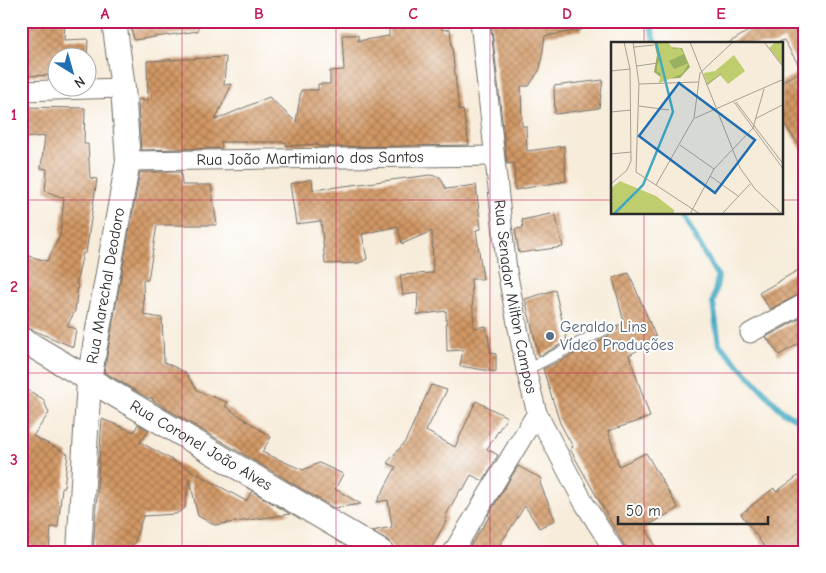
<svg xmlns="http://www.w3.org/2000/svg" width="826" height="573" font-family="'Comic Neue',sans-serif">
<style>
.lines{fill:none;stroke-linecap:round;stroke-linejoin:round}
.stream{stroke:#41a9c1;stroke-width:6}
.building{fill:url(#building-cross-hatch)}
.service-casing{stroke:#726f68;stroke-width:12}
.minor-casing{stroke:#726f68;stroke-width:21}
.tertiary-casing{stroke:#726f68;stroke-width:26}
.service{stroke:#fff;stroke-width:10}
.minor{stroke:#fff;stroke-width:19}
.tertiary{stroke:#fff;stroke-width:24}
.grid{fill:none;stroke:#c2185b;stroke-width:1;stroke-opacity:0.55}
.service-dot{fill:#5c6f8a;stroke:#fff;stroke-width:2}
.labels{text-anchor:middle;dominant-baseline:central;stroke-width:4;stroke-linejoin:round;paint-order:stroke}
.street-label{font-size:16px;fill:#2b2b2b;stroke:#fff}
.service-label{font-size:16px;fill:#4e5e75;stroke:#fff;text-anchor:start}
.inset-river{fill:none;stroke:#41a9c1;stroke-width:2.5}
.inset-road{fill:none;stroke:#a59f94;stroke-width:1}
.view{fill:#1f6fb2;fill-opacity:0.15;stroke:#1f6fb2;stroke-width:2.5}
.inset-edge{fill:none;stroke:#2b2b2b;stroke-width:2.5}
.neatline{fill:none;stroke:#c2185b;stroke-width:2}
.grid-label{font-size:16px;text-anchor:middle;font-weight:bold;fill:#c2185b}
</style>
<defs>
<pattern id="building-cross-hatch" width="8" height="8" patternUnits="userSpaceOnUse" patternTransform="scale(1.25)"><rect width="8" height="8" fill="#d19763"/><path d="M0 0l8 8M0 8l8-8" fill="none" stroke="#aa7b52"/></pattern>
</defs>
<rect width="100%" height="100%" fill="#fff"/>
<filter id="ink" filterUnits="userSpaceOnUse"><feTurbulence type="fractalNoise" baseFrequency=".02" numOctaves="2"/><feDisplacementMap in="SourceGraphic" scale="10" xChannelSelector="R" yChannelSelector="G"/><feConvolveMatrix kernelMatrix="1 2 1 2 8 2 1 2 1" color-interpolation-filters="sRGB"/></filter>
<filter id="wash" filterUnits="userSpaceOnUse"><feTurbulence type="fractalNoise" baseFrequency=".0096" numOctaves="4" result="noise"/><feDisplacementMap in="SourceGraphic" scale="20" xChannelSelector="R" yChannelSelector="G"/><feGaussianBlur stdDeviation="1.12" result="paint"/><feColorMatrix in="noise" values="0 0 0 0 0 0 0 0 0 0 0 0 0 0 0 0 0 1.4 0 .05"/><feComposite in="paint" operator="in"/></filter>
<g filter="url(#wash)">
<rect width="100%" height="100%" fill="#f7ecda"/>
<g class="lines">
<!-- stream -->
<g class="stream">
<path d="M650,21L655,44"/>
<path d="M682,214L718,277L713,303L719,344L783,412L805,423"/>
</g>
</g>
<g id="blocks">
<!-- building -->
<g class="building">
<path d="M21,21H65L64,40L88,39L87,58H58V75L21,76Z"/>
<path d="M144,21H198V31L134,40L130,24Z"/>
<path d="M389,21H441L442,30L450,29L459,111L463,110L469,145L336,147L318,146V144L286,146V142H221L222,148L141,150L138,102V99L148,101L147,61L226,57L224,85L232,84L215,120L269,97L296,122L301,90H318V84H330V71L344,70L342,35H358V41L389,36Z"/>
<path d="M491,21H581L582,30L545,36L540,69L529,86H521L522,126H526L527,151L564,146L566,181L515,190L514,163L507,164Z"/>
<path d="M765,21H805V155L782,120V81L802,71L784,40L774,44H727Z"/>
<path d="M603,80L599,108L555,114L554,86Z"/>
<path d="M21,107L85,108L84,144H88L90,178L97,179L86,253H83L76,284L78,285L75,311L67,326L76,329L73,347L21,325V254L47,261L60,236L64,198L45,191L47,169L41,168L45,136L21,138Z"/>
<path d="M140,172H181L182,185H211L217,225H157L148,280H143L144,315L162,318L164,362L185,372L197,390L228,403L225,406L271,437L262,452L303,470L319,463L343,474L335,489L361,504L334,508L152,400L153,398H148L104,372Z"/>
<path d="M430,175L440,177L446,189L476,185L481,229L476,230L483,279H471L474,328L486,326L491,353L496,354V372L460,366L463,350L447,351L446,311L417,315L418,293L403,295L400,275L433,273L432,231L402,244L398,226L362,234L367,259L359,263L325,264L321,221L296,224L290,184L312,179L313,190Z"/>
<path d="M555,213L563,247L519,253L515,229L523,228L522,220Z"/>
<path d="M805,266V292L770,309L759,293Z"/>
<path d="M629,273L657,340L629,355L650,417L608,431L619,466L646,453L678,508L646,527L658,552H628L570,449L573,447L560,423L543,369L591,346L610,335L618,329L616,326L624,323L613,278Z"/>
<path d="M555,290L567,341L539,356L525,299Z"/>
<path d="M805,316V340L779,355L766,337Z"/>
<path d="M431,385L447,390L426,431L455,447L476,401L507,417L487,449L498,455L483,481L471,475L463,490L461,489L456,497L445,517L447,518L443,527L429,552H395L388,540L372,531L392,527L388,500L377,502L396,467L387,463L405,442Z"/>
<path d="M21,386L43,399L49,413L33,436L68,454L64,487H62L58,527H51L49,552H21Z"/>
<path d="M102,419L134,432L138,424L149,431L140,442L246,501L252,491L290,514L215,525L198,516L189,477L185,508L176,514L143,516L134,544L124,552H93Z"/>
<path d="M518,466L542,479L540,483L555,520L539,528L525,506L495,552H466L490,516L488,515Z"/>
<path d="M805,471V552H768L741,514L774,488L776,492Z"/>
</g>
</g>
</g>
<g filter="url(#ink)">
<use href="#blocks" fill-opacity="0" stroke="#726f68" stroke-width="1"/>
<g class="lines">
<!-- service casing -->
<g class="service-casing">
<path id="service" d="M526,370L606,329"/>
</g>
<!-- minor casing -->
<g class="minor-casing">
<g id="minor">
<path id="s1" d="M480,21L507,271L526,370L537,413L584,503L615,552"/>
<path d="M21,91L123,88"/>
<path id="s2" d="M128,161L494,156"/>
<path d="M750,333L805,303"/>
<path d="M453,552L537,413"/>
</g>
</g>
<!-- tertiary casing -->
<g class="tertiary-casing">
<g id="tertiary">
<path id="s3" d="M21,339L381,552"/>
<path id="s4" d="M79,552L89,380L128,161L123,88L114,21"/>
</g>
</g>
<!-- service -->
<use href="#service" class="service"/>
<!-- minor -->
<use href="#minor" class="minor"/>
<!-- tertiary -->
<use href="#tertiary" class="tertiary"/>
</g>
</g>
<!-- grid -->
<path class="grid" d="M182,21V552M336,21V552M490,21V552M644,21V44M21,200H612M782,200H805M644,214V552M21,373H805"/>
<!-- markers -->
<circle class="service-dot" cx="550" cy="336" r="5"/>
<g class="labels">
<!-- street labels -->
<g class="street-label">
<text stroke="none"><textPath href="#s2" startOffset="182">Rua João Martimiano dos Santos</textPath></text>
<text stroke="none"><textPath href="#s4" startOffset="268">Rua Marechal Deodoro</textPath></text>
<text stroke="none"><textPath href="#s1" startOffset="278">Rua Senador Milton Campos</textPath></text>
<text stroke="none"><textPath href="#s3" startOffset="209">Rua Coronel João Alves</textPath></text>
</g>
<!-- service labels -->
<g class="service-label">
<text x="560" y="327">Geraldo Lins<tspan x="560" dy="18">Vídeo Produções</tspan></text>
</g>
</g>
<!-- overview -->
<g transform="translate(611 42)">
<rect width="172" height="172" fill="#f7ecda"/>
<path d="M43,0H56L58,5L71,6L79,25L69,36L52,37L43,30L46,13Z" fill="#98b062"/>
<path d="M44,0H57L62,7L69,6L73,12L58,19L63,27L78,21L71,32L48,41L50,31L46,30V24L49,16ZM164,0L172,1V24L158,6ZM123,13L134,29L117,42L109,33L97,43L92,31L104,29ZM9,139L45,154L63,168V172H0V146Z" fill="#c0cd6f"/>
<path class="inset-river" d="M3,172L32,143L62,70L45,0"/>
<path class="inset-road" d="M22,0L28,42L25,130L89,172M79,0L129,126L144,147L171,172M153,0L173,26M23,5L43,3M26,24L47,21M0,29L19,27M28,42L87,40M95,43L110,32M123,60L173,128M125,60L173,123M28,64L58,68M0,70L20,68M84,76L173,37M144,77L173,62M69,103L103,127M0,112L20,110M99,134L127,154M0,142L16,128L20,119L19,27L13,0M45,143L83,76L89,31L122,0M79,172L103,127L142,86L153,47M111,172L139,142"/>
<path class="view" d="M68,41L144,98L104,151L28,94Z"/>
<rect width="172" height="172" class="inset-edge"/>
</g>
<!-- margin -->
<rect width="826" height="573" fill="none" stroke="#fff" stroke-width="55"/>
<!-- north arrow -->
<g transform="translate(72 72) rotate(143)"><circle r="24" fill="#ffffff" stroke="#aaaaaa"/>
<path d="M0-4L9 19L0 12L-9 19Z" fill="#1f6fb2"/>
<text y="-8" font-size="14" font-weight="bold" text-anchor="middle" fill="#2b2b2b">N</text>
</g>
<!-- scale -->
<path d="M618 516v8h150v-8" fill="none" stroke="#2b2b2b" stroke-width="2.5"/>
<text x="626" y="516" font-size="15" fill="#2b2b2b" stroke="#ffffff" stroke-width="4" paint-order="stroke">50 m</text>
<rect x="28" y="28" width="770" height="518" class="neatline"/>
<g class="grid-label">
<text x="105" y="19">A</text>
<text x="259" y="19">B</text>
<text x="413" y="19">C</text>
<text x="567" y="19">D</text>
<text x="721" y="19">E</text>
<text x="14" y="120">1</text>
<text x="14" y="292">2</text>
<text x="14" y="465">3</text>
</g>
</svg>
